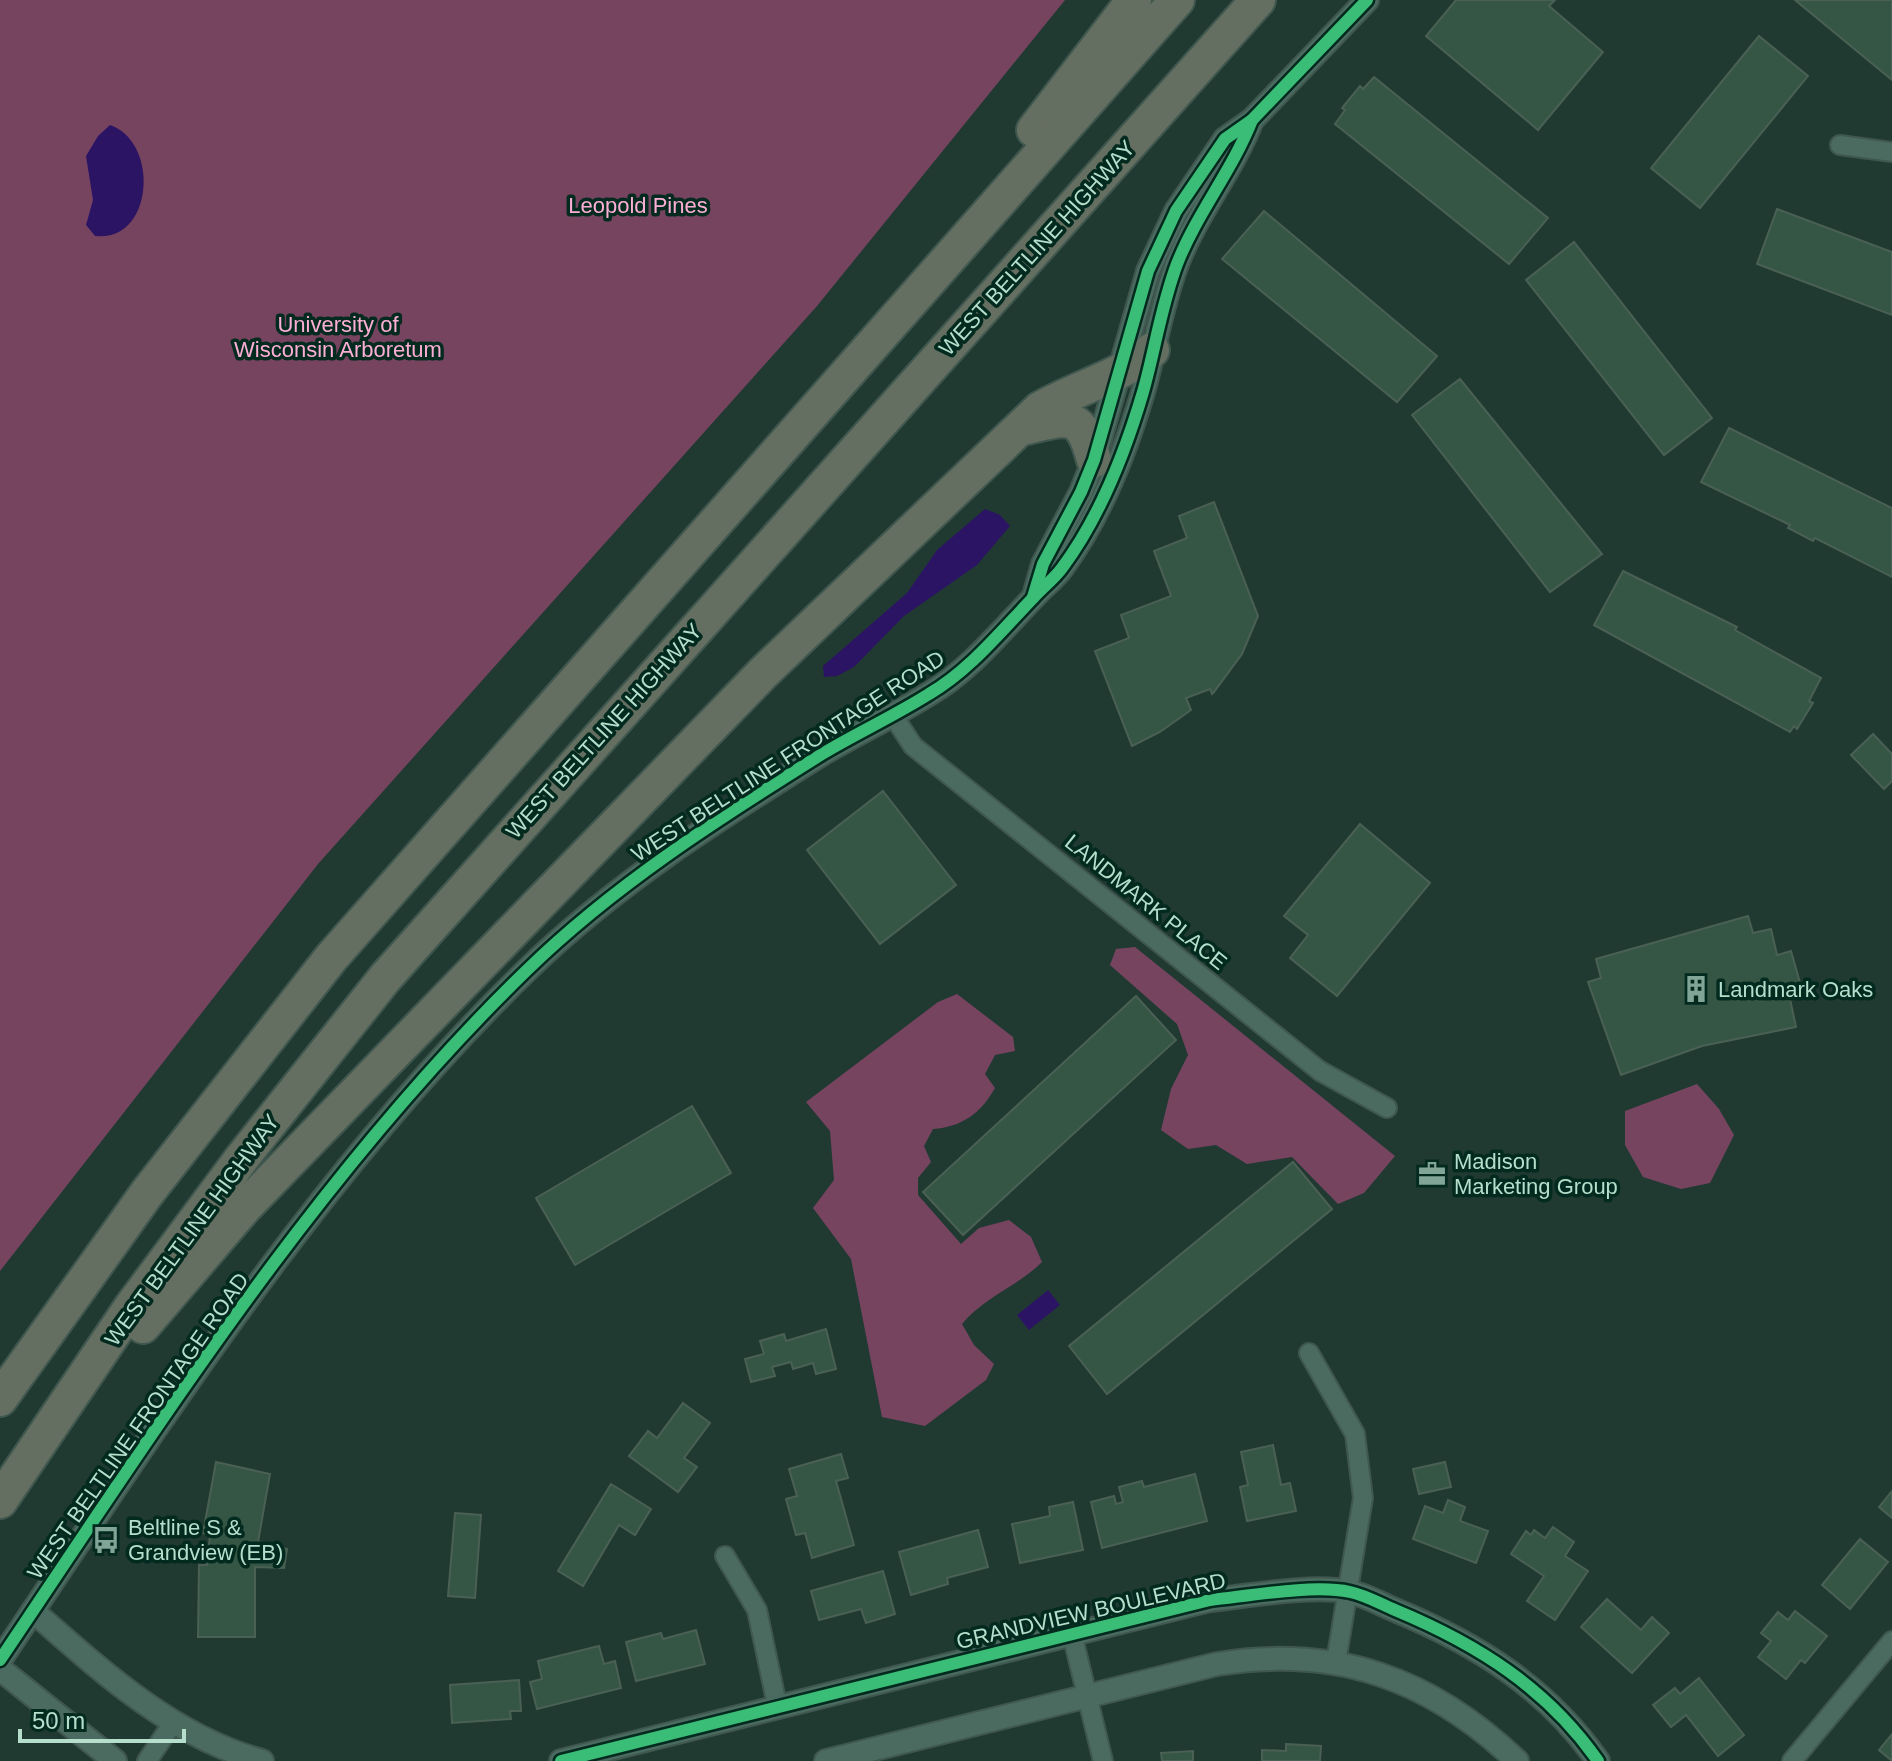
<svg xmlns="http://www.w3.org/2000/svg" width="1892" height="1761" font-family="Helvetica,sans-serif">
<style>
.green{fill:#774460}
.water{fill:#2c1464}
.building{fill:#365645;stroke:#4a6054;stroke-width:2}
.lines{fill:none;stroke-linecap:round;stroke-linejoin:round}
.minor-casing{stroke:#3f574e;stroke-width:22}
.tertiary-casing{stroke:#3f574e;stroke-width:26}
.motorway-casing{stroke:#3f574e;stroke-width:38}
.minor{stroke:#4b6a60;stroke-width:18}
.tertiary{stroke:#4b6a60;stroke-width:22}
.motorway{stroke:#646e61;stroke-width:34}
.cycleway-casing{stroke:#032a1e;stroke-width:17}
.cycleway{stroke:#3abd76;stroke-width:12}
.labels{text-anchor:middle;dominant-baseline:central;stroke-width:7;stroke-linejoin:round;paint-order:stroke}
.park-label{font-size:22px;fill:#fcaed4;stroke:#032a1e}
.street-label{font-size:22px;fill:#b5decd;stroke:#032a1e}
.poi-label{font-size:22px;fill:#b5decd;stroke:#032a1e;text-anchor:start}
</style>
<rect width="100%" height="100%" fill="#203a32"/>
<!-- green -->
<g class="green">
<path d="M0,0H1065L817,306L318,864L0,1271Z"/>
<path d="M1135,947L1395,1156L1364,1193L1338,1204L1292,1157L1247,1164L1216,1145L1188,1149L1161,1130L1171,1089L1188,1055L1177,1024L1110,965L1116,949Z"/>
<path d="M957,994L1013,1037L1015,1051L995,1055L985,1074L995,1088C981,1113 962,1127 933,1129L924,1146L931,1162L918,1178V1195L961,1244L979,1228L1009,1220L1031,1237L1042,1262C1017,1287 984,1297 962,1324L974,1345L994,1364L986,1380L925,1426L882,1417L851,1259L813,1208L834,1180L830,1131L806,1102L938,1002Z"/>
<path d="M1697,1084L1719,1109L1734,1135L1710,1183L1681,1189L1643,1177L1625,1145V1111Z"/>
</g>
<!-- water -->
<g class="water">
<path d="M110,125C160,142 154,243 95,236L86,225L93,200L86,156L98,136Z"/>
<path d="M985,509L1000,515L1010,526L977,565L904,616L854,667L837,676L824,677L823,666L907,593L937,550Z"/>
<path d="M1048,1290L1060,1305L1029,1330L1017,1315Z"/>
</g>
<!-- building -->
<g class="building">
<path d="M1456,0H1555L1549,6L1603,52L1538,130L1426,36Z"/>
<path d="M1795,0H1892V80Z"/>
<path d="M1759,36L1808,76L1700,208L1651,168Z"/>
<path d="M1374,77L1548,218L1509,264L1335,124L1345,110L1342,108L1360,86L1363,89Z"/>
<path d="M1777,209L1892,252V315L1757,264Z"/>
<path d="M1264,211L1437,356L1397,402L1222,259Z"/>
<path d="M1574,242L1712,418L1664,455L1526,280Z"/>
<path d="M1460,379L1602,554L1550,592L1412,415Z"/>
<path d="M1729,428L1892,508V577L1815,538L1813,541L1788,528L1790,525L1701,482Z"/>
<path d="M1214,502L1258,616L1242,654L1214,692L1212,694L1210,689L1186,698L1191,710L1160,732L1132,746L1095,651L1129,638L1121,615L1171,596L1154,551L1187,538L1179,516Z"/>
<path d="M1623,571L1737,627L1735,630L1821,678L1809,701L1813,703L1797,729L1794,726L1790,732L1594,625Z"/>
<path d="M1873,734L1892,754V781L1884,789L1851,755Z"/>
<path d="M883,791L956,885L880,944L807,850Z"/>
<path d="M1360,824L1430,883L1337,996L1290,958L1308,935L1284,916Z"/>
<path d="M1748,916L1753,933L1771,929L1777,955L1791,951L1804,997L1790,999L1796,1027L1702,1046L1621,1075L1588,982L1601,978L1596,959Z"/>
<path d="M1136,996L1176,1040L963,1235L923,1192Z"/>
<path d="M692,1106L731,1173L575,1265L536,1198Z"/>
<path d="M1293,1162L1332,1209L1107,1394L1069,1346Z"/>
<path d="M826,1329L836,1369L816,1374L813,1363L793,1369L791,1362L772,1367L775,1376L751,1382L745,1359L764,1354L760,1341L784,1334L786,1341Z"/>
<path d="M683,1403L710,1423L684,1458L697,1467L678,1492L629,1456L648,1431L657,1438Z"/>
<path d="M1273,1445L1281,1485L1290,1483L1296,1511L1247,1521L1240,1487L1248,1485L1241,1452Z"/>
<path d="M841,1454L848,1478L836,1481L854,1545L812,1558L805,1533L796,1535L786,1499L797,1496L789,1469Z"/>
<path d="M216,1462L270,1474L258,1542L287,1549L284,1568L255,1567V1637H198L199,1565H207L210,1535L203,1533Z"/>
<path d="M1445,1462L1451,1487L1419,1494L1413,1469Z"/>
<path d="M1195,1474L1207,1521L1102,1548L1091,1502L1114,1496L1116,1504L1123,1502L1119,1487L1142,1481L1144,1487Z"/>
<path d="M611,1484L651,1509L635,1535L619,1525L583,1586L558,1571Z"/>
<path d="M1892,1491V1518L1879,1507Z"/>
<path d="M1448,1500L1465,1507L1460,1521L1488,1531L1476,1563L1413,1539L1425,1506L1443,1513Z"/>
<path d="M1073,1502L1083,1550L1020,1563L1012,1524L1050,1516L1049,1507Z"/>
<path d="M455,1513L481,1515L475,1598L448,1596Z"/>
<path d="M1553,1527L1574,1542L1565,1556L1588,1571L1555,1620L1527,1601L1544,1576L1511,1554L1526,1531L1531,1535L1534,1530L1545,1538Z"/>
<path d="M978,1530L988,1567L947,1578L948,1584L911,1595L899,1552Z"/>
<path d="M1860,1539L1888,1562L1850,1609L1822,1585Z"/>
<path d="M883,1571L895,1614L866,1623L861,1609L819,1620L811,1591Z"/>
<path d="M1607,1599L1641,1630L1652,1617L1669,1633L1632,1673L1581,1627Z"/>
<path d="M1795,1611L1827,1636L1805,1663L1801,1660L1786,1679L1758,1657L1771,1641L1761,1633L1778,1612L1788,1620Z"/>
<path d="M696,1630L705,1664L636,1681L626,1642L661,1633L663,1639Z"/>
<path d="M599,1646L604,1664L615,1661L621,1688L537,1709L530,1682L542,1679L538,1661Z"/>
<path d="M1699,1678L1744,1735L1718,1756L1686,1715L1671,1727L1653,1705L1675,1688L1680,1694Z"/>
<path d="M519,1680L521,1711H510L511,1719L452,1723L450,1685Z"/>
<path d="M1892,1734V1761L1879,1750Z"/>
<path d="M1286,1744L1321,1746L1320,1761H1262V1750L1286,1751Z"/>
<path d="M1193,1751V1761H1162L1161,1753Z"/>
</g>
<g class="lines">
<!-- minor casing -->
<g class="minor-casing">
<g id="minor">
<path d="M1840,145L1892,152"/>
<path d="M892,714L913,746L1320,1071L1387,1108"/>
<path d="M1309,1353L1355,1434L1363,1498L1336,1662"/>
<path d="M725,1556L757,1610L777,1705"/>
<path d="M1072,1634L1103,1761"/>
<path d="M147,1761L173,1723"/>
<path d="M1792,1761L1892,1641"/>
</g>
</g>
<!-- tertiary casing -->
<g class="tertiary-casing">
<g id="tertiary">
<path d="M1034,596L1043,564L1081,492L1094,460L1148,271L1176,211L1225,139L1252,120L1367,0"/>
<path d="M33,1611C101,1671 173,1737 262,1761"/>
<path d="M0,1660C160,1422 319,1172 526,971C614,885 718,819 822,754C857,733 894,716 929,694C970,670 1001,631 1034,597C1043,587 1054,579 1062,568C1100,517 1125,453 1143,392C1155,350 1161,306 1177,264C1197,213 1232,171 1252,120"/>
<path d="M0,1669L115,1761"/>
<path d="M561,1761L1210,1600C1248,1596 1314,1584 1350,1592C1365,1595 1381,1604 1395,1610C1477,1644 1547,1688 1598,1761"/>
<path d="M826,1761L1217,1664C1336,1645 1430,1678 1517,1761"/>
</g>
</g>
<!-- motorway casing -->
<g class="motorway-casing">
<g id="motorway">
<path d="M1034,130L1134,0"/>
<path d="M1027,427C1071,416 1081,413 1094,460"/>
<path d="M143,1326L244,1208L763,673L1040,409C1078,387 1119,378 1152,350"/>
<path d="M0,1399L147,1193L331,958L1177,0"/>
<path d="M0,1501L132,1306L242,1158L385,978L1258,0"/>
</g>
</g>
<!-- minor -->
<use href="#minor" class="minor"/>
<!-- tertiary -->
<use href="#tertiary" class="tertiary"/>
<!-- motorway -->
<use href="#motorway" class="motorway"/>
<!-- cycleway casing -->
<g class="cycleway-casing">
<g id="cycleway">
<path d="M1033,597L1043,564L1081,492L1094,460L1148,271L1176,211L1225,139L1252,120L1367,0"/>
<path d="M0,1660C160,1422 319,1172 526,971C614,885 718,819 822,754C857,733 894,716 929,694C970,670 1001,631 1034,597C1043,587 1054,579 1062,568C1100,517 1125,453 1143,392C1155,350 1161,306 1177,264C1197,213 1232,171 1252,120"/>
<path d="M561,1761L1210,1600C1248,1596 1314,1584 1350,1592C1365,1595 1381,1604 1395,1610C1477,1644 1547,1688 1598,1761"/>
</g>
</g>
<!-- cycleway -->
<use href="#cycleway" class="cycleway"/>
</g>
<!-- icons -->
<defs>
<g id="building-bare" transform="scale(2.16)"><path d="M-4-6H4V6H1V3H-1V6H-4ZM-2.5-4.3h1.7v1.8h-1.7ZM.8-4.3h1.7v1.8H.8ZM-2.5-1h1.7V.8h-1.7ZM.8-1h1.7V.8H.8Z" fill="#81a597" stroke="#032a1e" stroke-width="2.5" paint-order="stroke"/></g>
<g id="office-bare" transform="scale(2.16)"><path d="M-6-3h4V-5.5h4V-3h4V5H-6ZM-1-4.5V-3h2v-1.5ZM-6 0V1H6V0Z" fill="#81a597" stroke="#032a1e" stroke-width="2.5" paint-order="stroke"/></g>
<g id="bus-bare" transform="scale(2.16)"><path d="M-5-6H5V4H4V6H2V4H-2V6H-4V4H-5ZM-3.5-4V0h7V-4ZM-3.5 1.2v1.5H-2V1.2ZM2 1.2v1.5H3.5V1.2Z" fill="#81a597" stroke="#032a1e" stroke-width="2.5" paint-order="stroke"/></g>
</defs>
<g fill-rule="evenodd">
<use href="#building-bare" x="1696" y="989"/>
<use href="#office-bare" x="1432" y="1174"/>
<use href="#bus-bare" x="106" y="1540"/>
</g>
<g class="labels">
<!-- park labels -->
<g class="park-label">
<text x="638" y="205">Leopold Pines</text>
<text x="338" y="324">University of<tspan x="338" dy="25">Wisconsin Arboretum</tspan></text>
</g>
<!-- street labels -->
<g class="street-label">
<text transform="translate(1037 248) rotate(-48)">WEST BELTLINE HIGHWAY</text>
<text transform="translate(604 731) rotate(-48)">WEST BELTLINE HIGHWAY</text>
<text transform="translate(788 756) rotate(-33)">WEST BELTLINE FRONTAGE ROAD</text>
<text transform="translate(1146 902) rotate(39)">LANDMARK PLACE</text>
<text transform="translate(192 1230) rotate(-54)">WEST BELTLINE HIGHWAY</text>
<text transform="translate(138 1426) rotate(-55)">WEST BELTLINE FRONTAGE ROAD</text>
<text transform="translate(1091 1611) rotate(-13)">GRANDVIEW BOULEVARD</text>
</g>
<!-- poi labels -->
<g class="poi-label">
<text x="1718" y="989">Landmark Oaks</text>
<text x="1454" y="1161">Madison<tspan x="1454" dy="25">Marketing Group</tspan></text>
<text x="128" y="1527">Beltline S &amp;<tspan x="128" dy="25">Grandview (EB)</tspan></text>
</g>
</g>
<!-- scale -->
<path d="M20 1729v12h164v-12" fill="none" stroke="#b5decd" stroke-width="4"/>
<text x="32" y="1729" font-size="24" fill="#b5decd" stroke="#032a1e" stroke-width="6" paint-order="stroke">50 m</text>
</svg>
